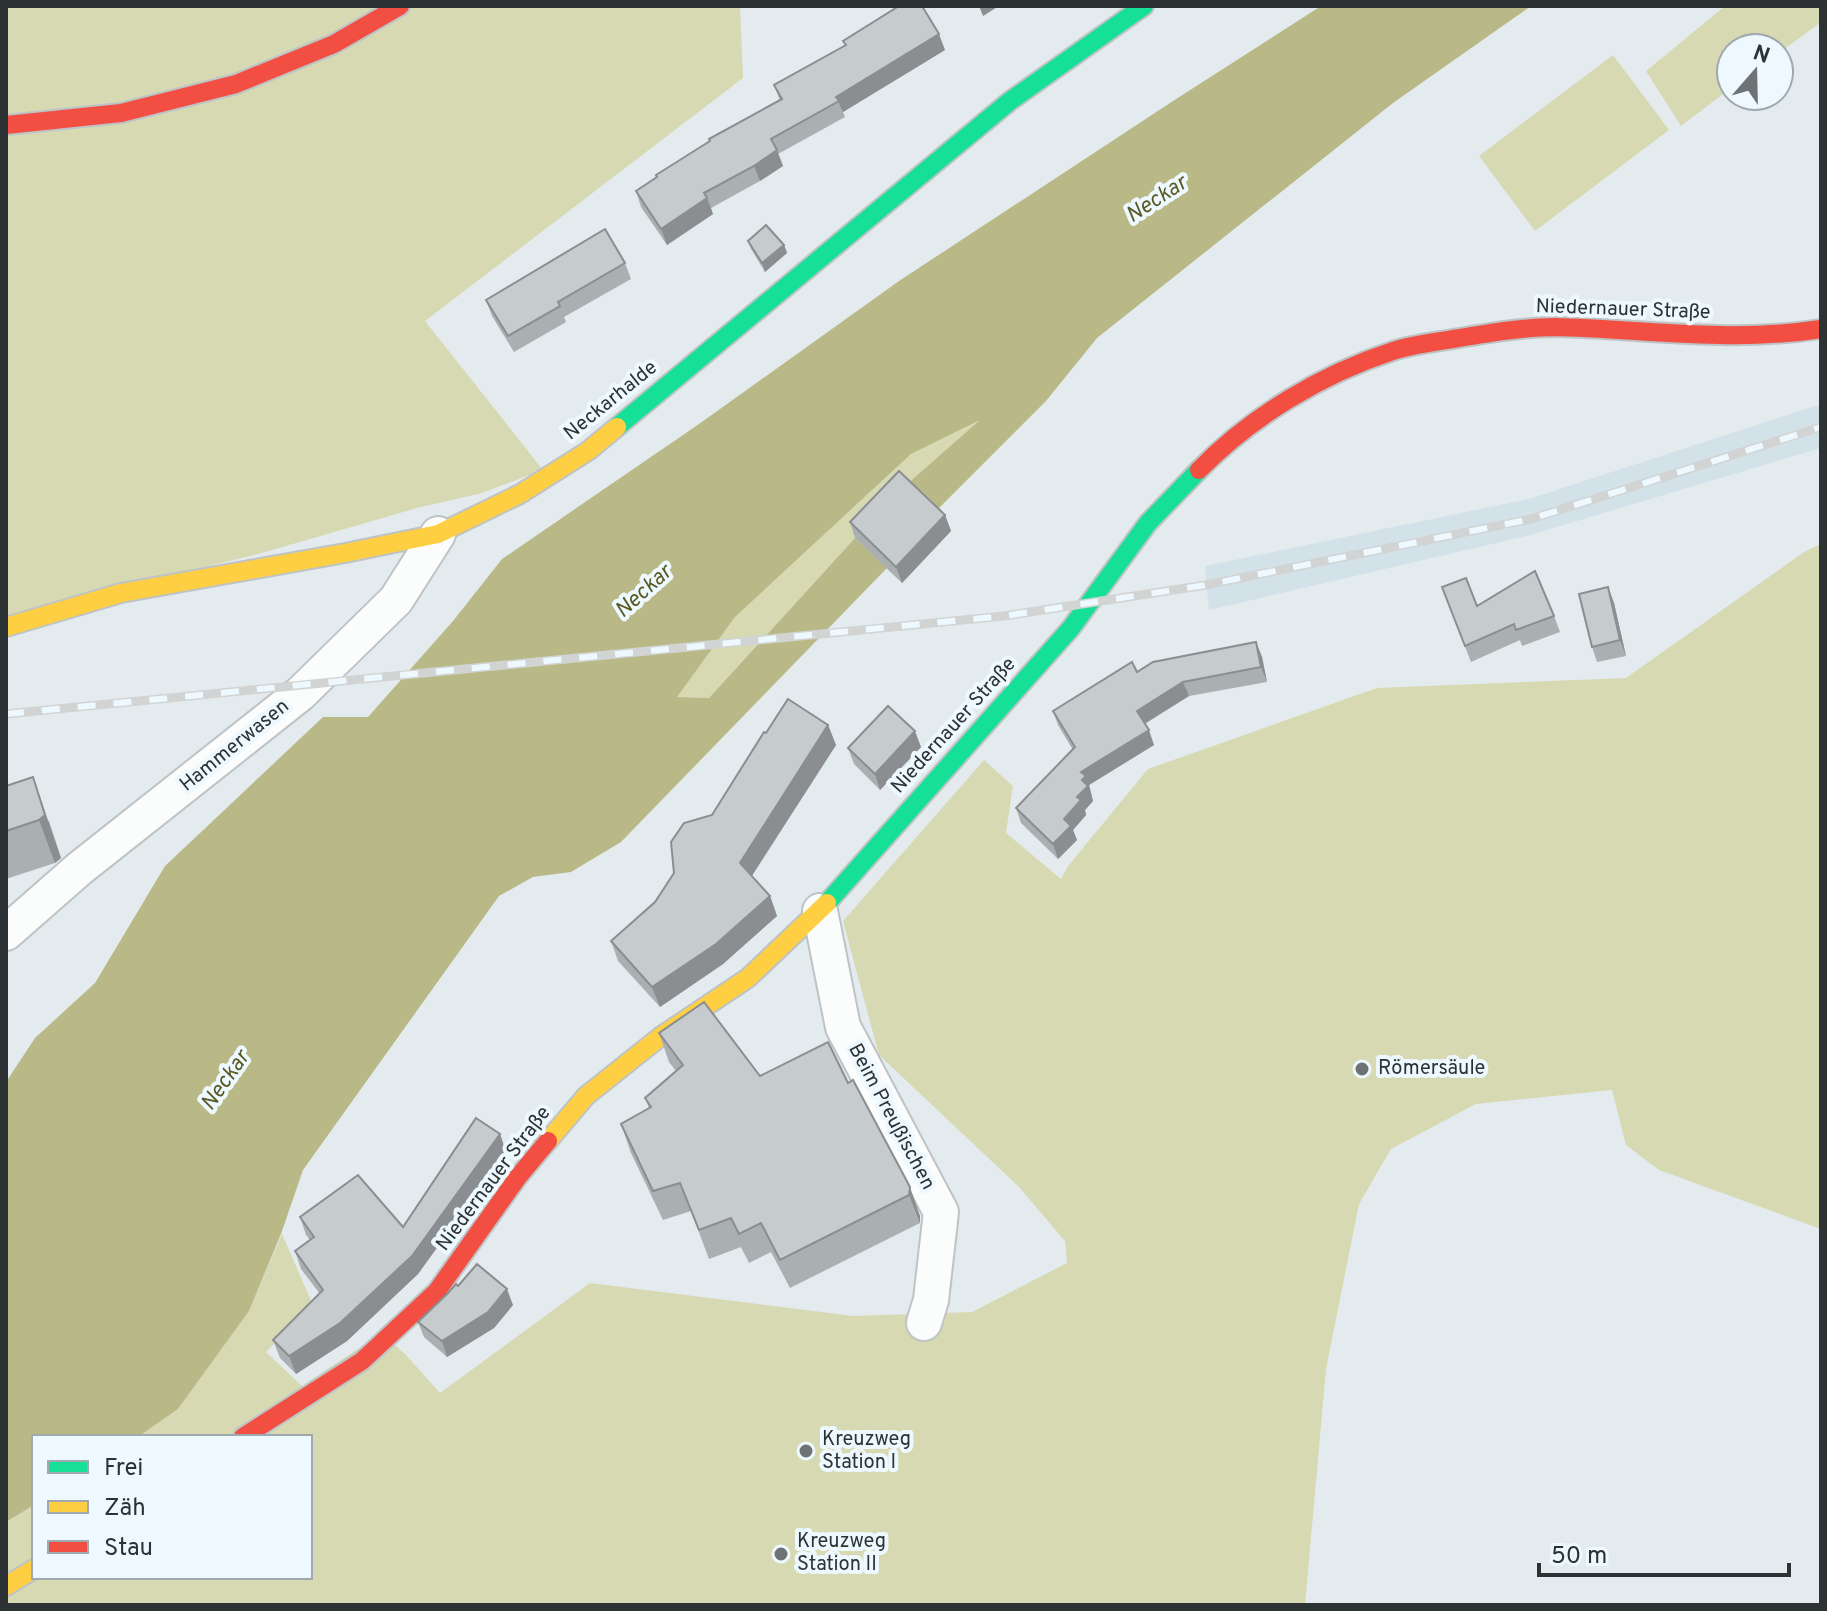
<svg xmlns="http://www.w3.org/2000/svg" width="1827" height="1611" font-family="Overpass,sans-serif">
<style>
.built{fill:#d3e1e8}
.green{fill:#d7d9b3}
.water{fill:#b9b988}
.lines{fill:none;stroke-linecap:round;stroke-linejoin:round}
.street-casing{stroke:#bec3c5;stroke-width:38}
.fast-casing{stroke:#bec3c5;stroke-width:22}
.slow-casing{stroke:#bec3c5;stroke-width:22}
.jam-casing{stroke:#bec3c5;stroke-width:22}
.street{stroke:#fbfcfc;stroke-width:34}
.fast{stroke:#16e098;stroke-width:18}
.slow{stroke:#ffcf43;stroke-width:18}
.jam{stroke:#f24e42;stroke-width:18}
.rail-casing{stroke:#d2d4d4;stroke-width:9}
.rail{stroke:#edf9ff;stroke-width:6;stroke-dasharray:18;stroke-linecap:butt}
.wall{fill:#aaafb1}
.shaded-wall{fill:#8b8e90}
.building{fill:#c6cbce;stroke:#8b8e90;stroke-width:2}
.poi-dot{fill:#6d7375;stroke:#edf9ff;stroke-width:3}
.labels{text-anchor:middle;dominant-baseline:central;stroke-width:8;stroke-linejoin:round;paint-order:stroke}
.street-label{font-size:20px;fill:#2d3234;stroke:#edf9ff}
.poi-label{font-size:20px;fill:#2d3234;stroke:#edf9ff;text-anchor:start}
.water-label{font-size:22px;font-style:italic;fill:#5c5a24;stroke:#edf9ff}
</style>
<rect width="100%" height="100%" fill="#e4ebee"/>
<!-- built -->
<path class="built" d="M1821,404V448L1530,535L1209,610L1205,566L1529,499Z"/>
<!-- green -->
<g class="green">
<path d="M6,6H740L743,78L425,321L543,470L482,493L417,508L262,553L6,616Z"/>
<path d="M1725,6H1821V22L1779,53V48H1731V88L1681,126L1646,71Z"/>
<path d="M1613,55L1669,130L1535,231L1479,156Z"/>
<path d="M983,418L905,487L855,538L709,698L676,697L735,617L911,454Z"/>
<path d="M1821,544V1229L1659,1170L1626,1145L1612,1090L1476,1104L1391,1149L1359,1204L1326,1369L1305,1605H6V1522L34,1505V1577H310V1437H138L178,1409L249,1311L282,1234L313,1305L266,1352L302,1386L382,1333L406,1355L440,1393L590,1283L853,1316L972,1312L1067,1263L1065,1241L1019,1187L879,1055L843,921L984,760L1013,786L1006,833L1061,879L1068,866L1148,769L1377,688L1626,678L1804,552Z"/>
</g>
<!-- water -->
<path class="water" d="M1321,6H1531L1393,103L1097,338L1046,401L933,514L905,486L980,420L911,454L735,617L677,697L709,698L855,538L887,568L621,842L571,872L533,877L499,896L303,1170L281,1234L249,1311L178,1409L138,1437H34V1505L6,1522V1082L35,1038L95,983L165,866L323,717H368L453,621L502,559L699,424L899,281L1173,101Z"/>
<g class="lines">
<!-- street casing -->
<g class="street-casing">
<g id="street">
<path d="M820,911L843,1027L941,1212L931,1300L924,1323"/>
<path d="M6,933L79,869L300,694L396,600L438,534"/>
</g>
</g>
<!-- fast casing -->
<g class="fast-casing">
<g id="fast">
<path d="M617,427L1010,101L1144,6"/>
<path d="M827,903L1071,628L1148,523L1199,470"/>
</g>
</g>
<!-- slow casing -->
<g class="slow-casing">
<g id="slow">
<path d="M6,627L121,593L345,553L438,534L520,494L588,451L617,427"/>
<path d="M548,1141L586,1096L660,1037L748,978L827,903"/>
<path d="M6,1586L34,1569"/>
</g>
</g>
<!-- jam casing -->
<g class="jam-casing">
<g id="jam">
<path d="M6,125L121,113L236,84L334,44L400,6"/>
<path d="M1199,470C1252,416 1322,374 1393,351C1414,344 1437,342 1459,338C1489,333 1525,327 1555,327C1644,329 1732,343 1821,329"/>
<path d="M243,1437L362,1361L437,1291L518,1177L548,1141"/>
</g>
</g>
<!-- street -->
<use href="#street" class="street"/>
<!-- fast -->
<use href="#fast" class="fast"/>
<!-- slow -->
<use href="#slow" class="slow"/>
<!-- jam -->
<use href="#jam" class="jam"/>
<!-- rail casing -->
<g class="rail-casing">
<path id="rail" d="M6,714L1004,616L1206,585L1531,519L1821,427"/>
</g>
<!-- rail -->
<use href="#rail" class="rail"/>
</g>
<!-- wall -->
<g class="wall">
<path d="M843,41L945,50L843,112L845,117L778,154L783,166L760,181L711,208L713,214L667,245L641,207L636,191L780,101L774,85L845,46Z"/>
<path d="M748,241L784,245L787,253L765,272L751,249Z"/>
<path d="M625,263L631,279L564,317L566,322L514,352L492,316L486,300Z"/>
<path d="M945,515L951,531L902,583L855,538L850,522Z"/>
<path d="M1442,587L1477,606L1554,616L1560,632L1522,646L1520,640L1471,662Z"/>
<path d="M1608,587L1614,603L1626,656L1597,662L1592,647Z"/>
<path d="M1256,642L1262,657L1267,682L1189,696L1145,724L1154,745L1089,785L1093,801L1085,810L1086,815L1073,830L1077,840L1058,859L1021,823L1016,808L1073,750L1058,725L1053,711L1137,672Z"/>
<path d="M828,725L836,745L752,876L770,896L777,916L723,964L660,1007L618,961L611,941L655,902L766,733Z"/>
<path d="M921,747L880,790L854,764L848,748Z"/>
<path d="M6,786L49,821L61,858L55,863L6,879Z"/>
<path d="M659,1033L760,1076L848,1083L853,1080L920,1216V1223L790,1288L771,1252L749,1263L741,1247L709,1259L691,1211L663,1220L631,1153L621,1124L649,1108L645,1098L676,1071L669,1062Z"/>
<path d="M500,1134L506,1152L418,1274L347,1341L296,1374L280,1358L273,1340L320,1294L301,1269L295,1251L310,1240L306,1235L300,1217L403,1227Z"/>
<path d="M458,1286L513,1305L494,1328L447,1357L424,1337L418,1322Z"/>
</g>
<!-- shaded-wall -->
<g class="shaded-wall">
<path d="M979,6H999L983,16Z"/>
<path d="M939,34L945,50L843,112L836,97Z"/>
<path d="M777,150L783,166L760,181L754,166Z"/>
<path d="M707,198L713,214L667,245L661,229Z"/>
<path d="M784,245L787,253L765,272L762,263Z"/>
<path d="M945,515L951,531L902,583L896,567Z"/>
<path d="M1608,587L1614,603L1626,656L1620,640Z"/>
<path d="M1256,642L1262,657L1267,682L1261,667Z"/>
<path d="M1183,682L1189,696L1142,725L1137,711Z"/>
<path d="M828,725L836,745L747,883L740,863Z"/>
<path d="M1149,730L1154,745L1089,785L1093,801L1085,810L1086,815L1073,830L1077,840L1058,859L1053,844L1082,780L1081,772Z"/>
<path d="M915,731L921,747L880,790L875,774Z"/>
<path d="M33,777L61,858L55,863L39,820Z"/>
<path d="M770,896L777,916L723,964L660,1007L652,987Z"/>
<path d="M500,1134L506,1152L418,1274L347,1341L296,1374L289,1356Z"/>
<path d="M910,1187L920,1216V1223L909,1195Z"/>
<path d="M507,1289L513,1305L494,1328L447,1357L442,1341Z"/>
</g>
<!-- building -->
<g class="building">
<path d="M899,6H922L939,34L836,97L839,101L771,139L777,150L754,166L704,193L707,198L661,229L636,191L657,177L656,175L710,141L709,139L782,99L774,85L846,45L843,41Z"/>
<path d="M766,225L784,245L762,263L748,241Z"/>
<path d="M605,229L625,263L558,302L560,306L508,336L486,300Z"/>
<path d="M899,471L945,515L896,567L850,522Z"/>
<path d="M1535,571L1554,616L1516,630L1514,624L1465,646L1442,587L1466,578L1477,606Z"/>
<path d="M1608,587L1620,640L1592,647L1579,594Z"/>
<path d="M1256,642L1261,667L1183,682L1137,711L1149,730L1081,772L1086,776L1082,780L1088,786L1077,797L1081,800L1064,819L1071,826L1053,844L1016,808L1075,747L1053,711L1132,662L1137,672L1153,662Z"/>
<path d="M788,699L828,725L740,863L770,896L716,944L652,987L611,941L655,902L674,873L671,842L684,823L712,815L764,732L766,733Z"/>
<path d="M888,706L915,731L875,774L848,748Z"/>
<path d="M33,777L45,815L39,820L6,831V786Z"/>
<path d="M704,1002L760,1076L828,1042L848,1083L853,1080L910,1187L909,1195L780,1260L761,1223L739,1234L731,1218L699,1230L680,1183L653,1191L621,1124L651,1107L645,1098L683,1065L659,1033Z"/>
<path d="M476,1118L500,1134L412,1256L340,1323L289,1356L273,1340L323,1290L295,1251L314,1237L300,1217L358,1175L403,1227Z"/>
<path d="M477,1264L507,1289L488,1312L442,1341L418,1322L448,1293L456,1284L458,1286Z"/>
</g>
<!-- markers -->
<g class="poi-dot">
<circle cx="1362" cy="1069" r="8"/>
<circle cx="806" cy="1451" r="8"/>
<circle cx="781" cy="1554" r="8"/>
</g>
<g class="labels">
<!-- street labels -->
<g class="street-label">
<text transform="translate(1623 310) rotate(2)">Niedernauer Straße</text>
<text transform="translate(611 401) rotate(-39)">Neckarhalde</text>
<text transform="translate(954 726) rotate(-48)">Niedernauer Straße</text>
<text transform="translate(235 746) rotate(-39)">Hammerwasen</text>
<text transform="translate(891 1117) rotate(62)">Beim Preußischen</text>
<text transform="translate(494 1179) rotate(-53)">Niedernauer Straße</text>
</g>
<!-- poi labels -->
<g class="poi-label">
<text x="1378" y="1069">Römersäule</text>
<text x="822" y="1440">Kreuzweg<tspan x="822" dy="23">Station I</tspan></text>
<text x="797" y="1542">Kreuzweg<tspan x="797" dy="23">Station II</tspan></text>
</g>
<!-- water labels -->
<g class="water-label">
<text transform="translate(1157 200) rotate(-33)">Neckar</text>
<text transform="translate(644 592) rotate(-42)">Neckar</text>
<text transform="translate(226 1081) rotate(-55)">Neckar</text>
</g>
</g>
<!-- border -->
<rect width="1827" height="1611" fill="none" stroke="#2d3234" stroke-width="16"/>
<!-- legend -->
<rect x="32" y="1435" width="280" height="144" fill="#edf9ff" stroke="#a0a9ae" stroke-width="2"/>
<rect x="48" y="1461" width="40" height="12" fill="#16e098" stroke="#a0a9ae" stroke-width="2"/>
<text x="104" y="1475" font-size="24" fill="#2d3234">Frei</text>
<rect x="48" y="1501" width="40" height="12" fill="#ffcf43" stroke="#a0a9ae" stroke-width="2"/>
<text x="104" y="1515" font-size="24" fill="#2d3234">Zäh</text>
<rect x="48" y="1541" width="40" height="12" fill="#f24e42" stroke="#a0a9ae" stroke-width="2"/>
<text x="104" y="1555" font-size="24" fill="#2d3234">Stau</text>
<!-- north arrow -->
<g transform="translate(1755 72) rotate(20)"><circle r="38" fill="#edf9ff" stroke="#a0a9ae" stroke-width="2"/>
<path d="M0-6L14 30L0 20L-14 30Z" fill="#6d7375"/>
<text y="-12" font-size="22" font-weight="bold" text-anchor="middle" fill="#2d3234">N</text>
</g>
<!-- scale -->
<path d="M1539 1563v12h250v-12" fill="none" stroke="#2d3234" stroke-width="4"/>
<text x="1551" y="1563" font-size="24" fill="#2d3234" stroke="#edf9ff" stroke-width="6" paint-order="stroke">50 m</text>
</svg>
